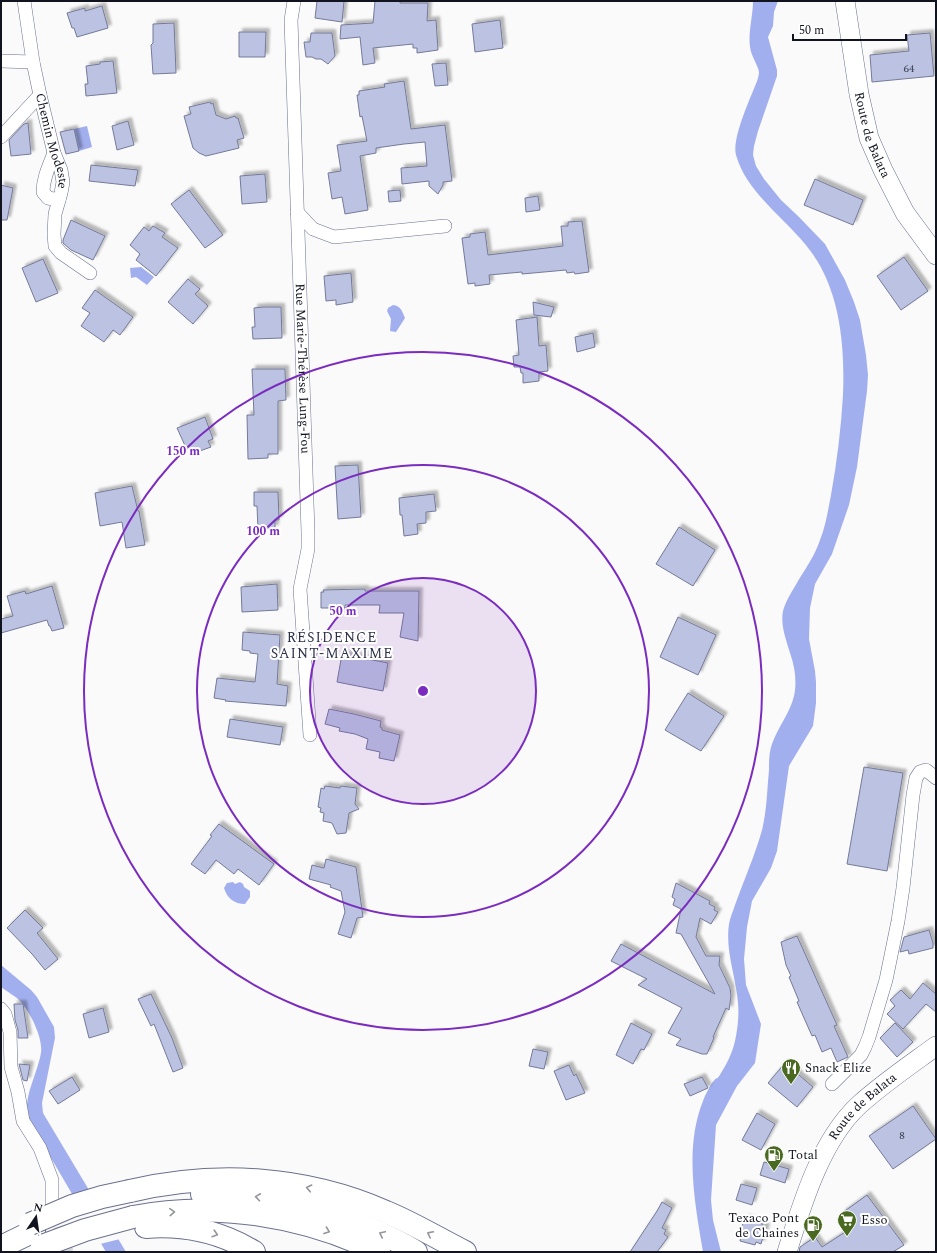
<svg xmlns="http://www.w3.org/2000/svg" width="937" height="1253" font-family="Spectral,serif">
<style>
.water{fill:#a2afee}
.pier{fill:#fafafa}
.building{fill:#bbc2e2;stroke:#747a98;filter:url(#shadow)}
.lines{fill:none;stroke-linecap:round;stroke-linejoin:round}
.minor-tunnel{stroke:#d7d7d9;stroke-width:13;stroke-dasharray:13 6;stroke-linecap:butt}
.minor-casing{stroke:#6a708d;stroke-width:14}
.secondary-casing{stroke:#6a708d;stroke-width:20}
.trunk-casing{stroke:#6a708d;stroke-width:24}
.minor{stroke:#fff;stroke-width:13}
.secondary{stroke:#fff;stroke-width:19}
.trunk{stroke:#fff;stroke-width:22}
.trunk-bridge-casing{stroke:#6a708d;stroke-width:24;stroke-linecap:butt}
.trunk-bridge{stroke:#fff;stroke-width:22}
.oneway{stroke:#94959a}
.ring{fill:none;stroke:#7b2cbf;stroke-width:2}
.labels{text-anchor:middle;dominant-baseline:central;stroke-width:4;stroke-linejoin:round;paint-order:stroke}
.number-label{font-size:11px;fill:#3c3f50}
.street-label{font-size:13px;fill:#11131f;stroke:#fff}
.poi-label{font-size:13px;fill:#11131f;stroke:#fff;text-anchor:start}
.neighbourhood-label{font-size:14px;letter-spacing:1px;fill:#2b3049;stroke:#fff}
.centre{fill:#7b2cbf;stroke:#fff;stroke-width:2}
.ring-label{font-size:12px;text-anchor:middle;font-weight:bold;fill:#7b2cbf;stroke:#fff;stroke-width:4;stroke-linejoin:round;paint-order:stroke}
</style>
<defs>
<filter id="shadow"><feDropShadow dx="3.5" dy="-3.5" stdDeviation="1" flood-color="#0004"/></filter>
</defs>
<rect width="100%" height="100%" fill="#fafafa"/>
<!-- water -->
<g class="water">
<path d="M753,1H778L774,12L773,26L768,37L777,70V76L758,131L754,146L753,155L756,166L764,179L781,200L799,217L825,244L845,280L854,302L860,320L866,355L868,375L867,391L857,467L849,505L832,554L815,584L810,608L809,639L815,671L816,682V703L813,726L789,766L777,851L771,868L752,901L747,927L744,959L746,985L761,1024L755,1063L737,1086L716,1125L711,1200L713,1220L721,1252H703C695,1204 684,1148 703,1101C705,1095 709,1088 712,1083C719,1074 715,1083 721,1073C728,1062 734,1049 736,1036C738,1025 739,1014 738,1003C736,976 725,951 729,924C730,918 733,911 735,905C744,880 755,855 762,830C767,810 767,790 769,770C769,761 769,752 772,744C778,727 790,713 794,696C797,683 795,668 791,656C787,642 780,626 783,611C786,600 793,590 798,581C806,568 815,555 820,540C826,525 828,510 831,495C837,462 841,428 843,395C845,344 840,285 805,244C782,216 746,191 736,155C732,140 747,106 753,91C755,86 759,78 759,72C758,65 751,56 750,47C748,32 753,16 753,1Z"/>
<path d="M87,126L92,147L79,151L74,129Z"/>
<path d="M141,267L154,277L147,285L136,277L131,278L130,268Z"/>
<path d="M393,305C401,306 402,311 405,318L396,332L390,331L391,319L387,311L388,308Z"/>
<path d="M233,882L235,884L240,882L243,884L244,887L250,891V897L245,904C234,904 227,898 224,888L227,883Z"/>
<path d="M1,965L31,990L37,997L54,1027L55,1038L42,1103L43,1113L126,1252H106L30,1122C29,1116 26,1109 27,1104C29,1086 38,1070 41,1053C43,1038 31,1014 21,1002C16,996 7,992 1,987Z"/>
</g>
<!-- pier -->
<path class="pier" d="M93,1193L120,1239L100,1244L73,1199Z"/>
<!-- building -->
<g class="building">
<path d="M317,1H344L342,22L315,18Z"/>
<path d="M375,1H400V3H428L427,21L436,20L438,50L417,53V48H413V44L373,48L375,63L363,65L360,37L340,39L341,25L373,23Z"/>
<path d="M102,6L108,28L77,37L74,28H72L67,13L85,8V11Z"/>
<path d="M500,20L503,48L475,52L472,24Z"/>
<path d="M174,23L176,73L153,74L151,45L153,43V24Z"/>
<path d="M239,32H266L265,57H239Z"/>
<path d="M311,33H332L335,56L328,64L321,59H316L312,57H306L304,42H310Z"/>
<path d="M930,33L934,76L872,82L870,55L909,51L907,35Z"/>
<path d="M113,61L117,93L86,96L85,84H88L86,66L100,64V62Z"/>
<path d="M446,63L448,85L435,86L432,64Z"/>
<path d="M404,81L411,129L445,125L452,181L443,182V185L438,194L429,186V181L402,184L401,168L427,166L425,142L404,144L376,148V153L360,156L368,210L345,214L342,197L332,199L328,173L341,171L337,145L367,141L362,116L360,117L357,95H359V91L385,87L384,84Z"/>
<path d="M210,102L211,104L213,103L216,115L226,119L235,116L236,118H238L244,138L237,140L239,148L206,156L199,153L193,148L184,116L191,114L189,107Z"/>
<path d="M128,121L134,145L117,150L112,126Z"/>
<path d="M28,123L31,154L11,156L9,140L24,124Z"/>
<path d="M74,129L79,151L66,154L60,132Z"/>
<path d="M91,165L138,170L135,186L89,181Z"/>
<path d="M265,174L267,202L242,204L240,176Z"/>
<path d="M815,179L863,200L853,225L804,205Z"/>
<path d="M1,185L13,188L7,220H1Z"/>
<path d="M189,190L223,235L205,248L171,204Z"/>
<path d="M400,190L401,201L389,202L388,191Z"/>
<path d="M538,196L540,210L526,212L525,198Z"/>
<path d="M71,220L105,236L93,260L71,250L63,243V240Z"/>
<path d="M582,221L589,272L575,274L574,272L567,273L566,270L522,274V272L489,275L490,284L475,286V283L468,284L462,238L470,237V234L485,232L488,255L563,246L561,226H568V222Z"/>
<path d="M153,226L165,233L162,237L178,248L156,276L136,260L140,254L130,245L144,227L149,231Z"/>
<path d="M904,257L928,291L901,310L877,276Z"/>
<path d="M43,259L58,293L36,302L22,268Z"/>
<path d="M351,273L353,302L336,305V300L326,301L324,276Z"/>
<path d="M188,279L200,289L195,294L208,306L193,324L168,302Z"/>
<path d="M95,290L133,317L120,335L113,330L104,342L81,326L90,313L82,308Z"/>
<path d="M533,302L554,307L551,317L534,315Z"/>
<path d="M263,307H281L282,338L253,339L252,327H255L254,308Z"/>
<path d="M537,317L539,346L546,345L548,371L539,372V381L523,383V373H521L520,367H514L513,356L519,355L516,320Z"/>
<path d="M593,333L595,347L577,352L575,337Z"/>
<path d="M252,369H285L286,400L278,401V454H268V458L248,459L247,415H254Z"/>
<path d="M205,417L213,439L208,441L211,447L194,453L192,448L187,450L177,428Z"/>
<path d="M358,465L361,517L338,519L335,466Z"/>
<path d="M132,486L138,511H139L145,545L126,548L122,522L100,526L95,493Z"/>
<path d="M254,492H278L279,520H275V528L258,529L257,506H254Z"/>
<path d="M434,494L436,511L426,512V523L417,524L418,534L404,536L402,515H400L399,498Z"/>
<path d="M679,527L715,550L693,586L656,564Z"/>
<path d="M277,584L278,610L242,612L241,587Z"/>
<path d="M52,586L64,628L52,631L50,626H49L47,620L1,633V619L13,616L7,596L25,591L26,594Z"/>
<path d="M365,589V591H419L418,641L400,637L404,613H379L380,605H345V608H321V592H324L323,590Z"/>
<path d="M678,617L716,635L698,675L660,657Z"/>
<path d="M243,632L280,635L277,684L288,686L286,706L225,701L226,700L214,698L217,678L255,682L258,654L250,653V651L242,650Z"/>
<path d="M342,654L388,663L383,691L337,682Z"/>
<path d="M688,693L724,716L701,751L665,730Z"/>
<path d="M329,709L354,714L381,721L380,727L382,728V730L400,735L394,761L379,758L380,752L366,749L368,739L355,734L339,731L340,728L325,724Z"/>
<path d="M230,719L283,727L280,745L227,737Z"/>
<path d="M864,767L903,773L887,871L847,864Z"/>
<path d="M325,786L340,788L341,786L357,788L355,804L359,809L349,813L346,833L337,834L332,823L323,821L324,813L320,812L321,808L318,807L321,788L324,789Z"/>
<path d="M219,824L274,864L259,885L238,869L234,874L216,860L205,874L191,864L212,836L210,835Z"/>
<path d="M326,859L356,867L363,917L357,918L351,938L338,934L345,912L341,891L330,887L331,885L309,879L312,865L324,868Z"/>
<path d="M676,883L710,901L709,904L715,907L714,910L718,912L711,924L700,918L696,937L706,956H720L719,965L730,988L731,996L729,1010L726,1008L713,1037L714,1038L707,1054H702L676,1045L681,1039L668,1033L682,1008L638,985L647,979L611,961L621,944L715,994L681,934L676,933L681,909L673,905L675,899L672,897Z"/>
<path d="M25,910L43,928L37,933L58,959L45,970L32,954L7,928Z"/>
<path d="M929,930L933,943V948L909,954L908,950L900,952L904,937Z"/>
<path d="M797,936L837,1025L834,1026L848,1057L837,1062L831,1048L822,1052L815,1035L812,1036L797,1002L799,1001L789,977L791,976L786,965L781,942Z"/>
<path d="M923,983L936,994V1012L926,1004L903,1029L887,1014L895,1006L890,1000L901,990L910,999Z"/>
<path d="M151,994L172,1038L183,1068L173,1072L154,1024L151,1026L138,999Z"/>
<path d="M14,1004H23L28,1038H18V1030L15,1020Z"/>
<path d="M103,1008L109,1032L89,1038L83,1014Z"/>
<path d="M631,1023L652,1034L644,1050L641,1049L633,1064L616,1055Z"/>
<path d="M895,1023L913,1042L897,1057L880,1038Z"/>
<path d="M533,1049L548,1052L544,1069L529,1066Z"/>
<path d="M785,1063L813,1087L797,1107L768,1083Z"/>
<path d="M19,1064L30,1065L27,1081L23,1080Z"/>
<path d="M569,1065L574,1076L576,1074L585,1093L566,1100L554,1071Z"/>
<path d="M72,1077L80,1090L58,1104L49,1091Z"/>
<path d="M702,1077L708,1088L690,1096L684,1084Z"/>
<path d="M913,1106L936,1139L893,1169L869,1136Z"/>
<path d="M757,1113L775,1124L761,1150L742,1140Z"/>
<path d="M764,1162L789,1169L785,1183L760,1175Z"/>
<path d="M741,1184L757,1188L752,1205L736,1200Z"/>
<path d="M867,1195L904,1245L893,1252H799L800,1247L815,1237L822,1247L853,1227L842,1213Z"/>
<path d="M662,1202L672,1208L662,1228L666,1230L664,1234L668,1237L657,1252H630L657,1211Z"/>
<path d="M745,1218L762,1223V1225L766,1227L761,1244L756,1242L755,1245L740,1241L742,1232L740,1231Z"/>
</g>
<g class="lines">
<!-- minor-tunnel -->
<path class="minor-tunnel" d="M54,1208L67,1252"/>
<!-- minor casing -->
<g class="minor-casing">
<g id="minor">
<path id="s1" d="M24,1L33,62L40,95L54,153L61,170L63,182L61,193L55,214L54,234L55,246L61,253L90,273"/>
<path id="s2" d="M294,1L291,20L308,532V549L300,589L310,735"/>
<path d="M1,61L33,62"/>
<path d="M1,137L40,95"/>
<path d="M54,153C49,166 43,178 43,192L48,198L59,200"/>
<path d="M297,212L313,229L334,237L445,226"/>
<path d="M1,1009L5,1014L10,1032L11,1067L18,1092L23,1121L40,1148L52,1180V1204"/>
<path d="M832,1084L861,1055L865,1047L869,1037L886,980L898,921L903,888L913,795L916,778L920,772L926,770L936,778"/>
</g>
</g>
<!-- secondary casing -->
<g class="secondary-casing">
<g id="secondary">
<path id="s3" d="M845,1L859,94L869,138L883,170L905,213L936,255"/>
<path id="s4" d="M787,1252C802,1204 821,1140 859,1105C882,1084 910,1065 936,1046"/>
</g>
</g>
<!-- trunk casing -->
<g class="trunk-casing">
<g id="trunk">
<path d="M130,1191C216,1171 304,1176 386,1212C413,1223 439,1239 465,1252"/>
<path d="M202,1194C265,1194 321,1206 378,1232C391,1238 404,1244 416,1252"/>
<path d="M133,1217C215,1201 304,1215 379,1252"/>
<path d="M146,1227C184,1224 221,1232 254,1252"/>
<path d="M1,1247L34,1231"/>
</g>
</g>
<!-- minor -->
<use href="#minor" class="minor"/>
<!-- secondary -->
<use href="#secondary" class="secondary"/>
<!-- trunk -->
<use href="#trunk" class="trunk"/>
<!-- trunk-bridge casing -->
<g class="trunk-bridge-casing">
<g id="trunk-bridge">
<path d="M30,1224L72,1206L102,1197L130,1191"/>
<path d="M42,1246L85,1230L133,1217"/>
</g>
</g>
<!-- trunk-bridge -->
<use href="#trunk-bridge" class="trunk-bridge"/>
</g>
<!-- one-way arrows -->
<defs><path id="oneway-chevron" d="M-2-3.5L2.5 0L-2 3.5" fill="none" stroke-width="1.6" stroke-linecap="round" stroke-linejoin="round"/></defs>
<g class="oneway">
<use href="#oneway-chevron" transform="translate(309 1188) rotate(-168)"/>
<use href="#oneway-chevron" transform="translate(258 1197) rotate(-172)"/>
<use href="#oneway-chevron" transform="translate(172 1212) rotate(-3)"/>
<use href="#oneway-chevron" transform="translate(327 1231) rotate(20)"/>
<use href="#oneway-chevron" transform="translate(215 1234) rotate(17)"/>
<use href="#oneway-chevron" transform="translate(382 1234) rotate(-155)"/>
<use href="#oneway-chevron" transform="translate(430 1234) rotate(-153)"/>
</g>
<!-- distance rings -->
<circle cx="423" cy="691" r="113" fill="#7b2cbf" fill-opacity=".12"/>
<g class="ring">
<circle cx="423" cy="691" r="113"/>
<circle cx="423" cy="691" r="226"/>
<circle cx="423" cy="691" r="339"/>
</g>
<!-- icons -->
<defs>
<g id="restaurant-pin" transform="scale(1)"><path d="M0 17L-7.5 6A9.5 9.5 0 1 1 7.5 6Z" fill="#496a20" stroke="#fff"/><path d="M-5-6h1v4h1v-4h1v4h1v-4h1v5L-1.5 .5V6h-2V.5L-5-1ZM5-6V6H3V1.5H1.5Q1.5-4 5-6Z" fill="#fff"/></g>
<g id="fuel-pin" transform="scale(1)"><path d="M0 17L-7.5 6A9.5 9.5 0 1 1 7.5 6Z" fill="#496a20" stroke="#fff"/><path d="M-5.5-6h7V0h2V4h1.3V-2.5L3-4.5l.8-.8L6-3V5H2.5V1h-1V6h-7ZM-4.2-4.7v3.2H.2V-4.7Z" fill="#fff"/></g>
<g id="supermarket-pin" transform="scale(1)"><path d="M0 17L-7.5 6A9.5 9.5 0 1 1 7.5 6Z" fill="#496a20" stroke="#fff"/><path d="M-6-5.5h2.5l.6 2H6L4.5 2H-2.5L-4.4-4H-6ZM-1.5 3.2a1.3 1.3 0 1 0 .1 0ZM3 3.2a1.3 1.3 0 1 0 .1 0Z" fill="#fff"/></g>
</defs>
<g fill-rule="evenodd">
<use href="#restaurant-pin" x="791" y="1068"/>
<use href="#fuel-pin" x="774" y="1155"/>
<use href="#supermarket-pin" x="847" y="1220"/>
<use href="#fuel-pin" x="813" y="1225"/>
</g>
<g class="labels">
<!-- number labels -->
<g class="number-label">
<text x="909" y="68">64</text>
<text x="902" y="1135">8</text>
</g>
<!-- street labels -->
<g class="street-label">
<text stroke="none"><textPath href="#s3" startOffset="137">Route de Balata</textPath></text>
<text stroke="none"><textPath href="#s1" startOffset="143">Chemin Modeste</textPath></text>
<text stroke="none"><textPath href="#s2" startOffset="368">Rue Marie-Thérèse Lung-Fou</textPath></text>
<text stroke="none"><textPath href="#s4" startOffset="167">Route de Balata</textPath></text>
</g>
<!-- poi labels -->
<g class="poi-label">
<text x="805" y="1068">Snack Elize</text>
<text x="788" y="1155">Total</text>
<text x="799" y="1218" text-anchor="end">Texaco Pont<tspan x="799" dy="15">de Chaines</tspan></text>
<text x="861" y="1220">Esso</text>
</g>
<!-- neighbourhood labels -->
<g class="neighbourhood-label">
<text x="332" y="637">RÉSIDENCE<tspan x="332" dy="16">SAINT-MAXIME</tspan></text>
</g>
</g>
<circle cx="423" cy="691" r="6" class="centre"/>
<g class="ring-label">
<text x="183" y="455">150 m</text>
<text x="263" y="535">100 m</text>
<text x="343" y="615">50 m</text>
</g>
<!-- border -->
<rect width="937" height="1253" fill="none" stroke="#11131f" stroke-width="4"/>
<!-- north arrow -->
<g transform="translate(36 1217) rotate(13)" stroke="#ffffff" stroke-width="3" paint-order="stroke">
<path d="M0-3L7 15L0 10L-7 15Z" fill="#11131f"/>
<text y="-6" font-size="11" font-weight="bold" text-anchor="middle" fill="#11131f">N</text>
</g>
<!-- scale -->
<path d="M793 34v6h113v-6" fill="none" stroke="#11131f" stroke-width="2"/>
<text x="799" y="34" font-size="12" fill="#11131f" stroke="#ffffff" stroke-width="3" paint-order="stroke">50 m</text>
</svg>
